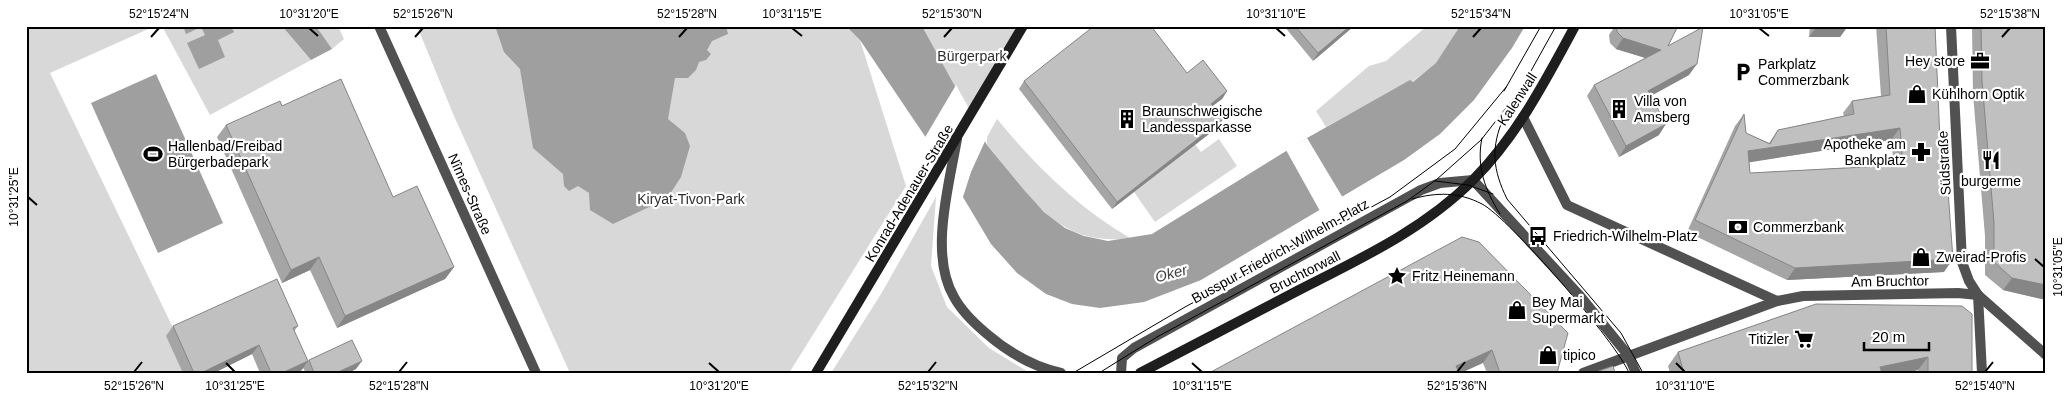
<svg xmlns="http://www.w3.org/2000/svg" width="2072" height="399" font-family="Arial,sans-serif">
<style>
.green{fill:#d8d8d8}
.water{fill:#9f9f9f}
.pier{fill:#fff}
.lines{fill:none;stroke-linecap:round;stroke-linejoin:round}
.pedestrian{stroke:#515151;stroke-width:10}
.minor{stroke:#515151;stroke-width:10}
.tertiary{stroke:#515151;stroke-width:10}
.secondary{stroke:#1e1e1e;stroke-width:10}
.tram{stroke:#000;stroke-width:1}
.wall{fill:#a5a5a5;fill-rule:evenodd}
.shaded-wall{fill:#868686}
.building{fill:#c0c0c0;stroke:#868686;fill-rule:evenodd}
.ticks{fill:none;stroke:#000;stroke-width:2}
.labels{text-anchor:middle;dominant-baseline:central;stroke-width:4.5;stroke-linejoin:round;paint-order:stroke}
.park-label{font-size:14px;fill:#2f2f2f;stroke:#fff}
.poi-label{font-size:14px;fill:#000;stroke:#fff;text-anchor:start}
.street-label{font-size:14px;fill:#000;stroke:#fff}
.water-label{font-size:15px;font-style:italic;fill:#404040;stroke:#fff}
.neatline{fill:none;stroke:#000;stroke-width:2}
.ticks-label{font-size:12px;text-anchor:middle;fill:#000}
</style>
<rect width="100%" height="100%" fill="#fff"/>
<!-- green -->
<g class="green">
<path d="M26,26H155L50,73L175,332L183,373H26Z"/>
<path d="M162,26H282L311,60L210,115Z"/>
<path d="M316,26H338L344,39L332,49Z"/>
<path d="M417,26H846L860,40L906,186L789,373H570L454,116Z"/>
<path d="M922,26H1023L970,115Z"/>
<path d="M1427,26H1460L1436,64L1412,82L1410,81L1326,127L1316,111L1369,66L1386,61Z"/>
<path d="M997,119C1036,166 1077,207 1130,238C1057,248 1028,194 987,145V137Z"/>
<path d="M1219,139L1237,166L1155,222L1134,192L1195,144L1201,152Z"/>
<path d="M936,197L931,266L947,307L989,348L1030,373H831L881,294Z"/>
</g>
<!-- water -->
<g class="water">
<path d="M183,26H231L234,32L218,40L225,57L199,69L187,43L205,35L201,27L186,34Z"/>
<path d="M282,26H316L332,49L311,60Z"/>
<path d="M495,26H726L728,34L712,41L707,50L711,54L706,60L699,62L696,70L688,78H675L668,119L685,133L690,146L681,177L670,194L664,200L613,224L590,210L589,193L578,186L569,191L564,186L563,174L533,148L520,69L504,52Z"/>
<path d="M846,26H922L987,145L1024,190L1044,212L1065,228L1084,236L1108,241L1152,234L1307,138L1410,80L1413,82L1436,63L1460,26H1525L1512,48L1474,100L1440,134L1404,160L1201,280L1144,302L1100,308L1072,304L1046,294L1017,273L991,244L939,157L860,40Z"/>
<path d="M156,74L223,223L158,253L91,103Z"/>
</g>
<!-- pier -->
<g class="pier">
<path d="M956,85L986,139L971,172L962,200L924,139Z"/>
<path d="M1307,138L1343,198L1320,211L1286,150Z"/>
</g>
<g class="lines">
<!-- pedestrian -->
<g class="pedestrian">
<path d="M1523,117L1567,205L1777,301"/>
<path d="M1473,180L1580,296L1628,355L1636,373"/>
<path d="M1583,373L1777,301L1803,296L1958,293L1978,295"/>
</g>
<!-- minor -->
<g class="minor">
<path d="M379,26L536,373"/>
<path d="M1951,26L1962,262L1969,281L1978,295L2046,355"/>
<path d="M957,139C949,185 929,255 954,297C962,312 975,324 987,334C1008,352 1034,367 1061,373"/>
<path d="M1978,295L1982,373"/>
</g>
<!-- tertiary -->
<path class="tertiary" d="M1121,373L1122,358L1134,348L1421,190L1440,183L1473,180"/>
<!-- secondary -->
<g class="secondary">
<path d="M816,373L1023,26"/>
<path d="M1140,373C1194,345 1247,317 1301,289C1362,258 1424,229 1473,180C1517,136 1546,80 1575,26"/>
</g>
<!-- tram -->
<g class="tram">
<path d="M1504,91L1541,26"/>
<path d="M1517,96L1556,26"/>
<path d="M1504,117C1490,148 1493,170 1507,199L1621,333L1643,373"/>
<path d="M1482,138C1476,166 1485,190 1500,214"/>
<path d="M1435,181L1468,185L1493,194"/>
<path d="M1412,199C1437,192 1459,192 1482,204C1509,218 1618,344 1629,373"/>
<path d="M1073,373L1185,307L1390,197L1455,149L1507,86"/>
<path d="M1099,373L1157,337L1407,201L1436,180L1481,140L1520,90"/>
</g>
</g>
<!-- wall -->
<g class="wall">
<path d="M1284,26H1354L1313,61Z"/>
<path d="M1615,26H1678L1668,46L1689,75L1651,96L1659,135L1619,157L1587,96L1594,85L1645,58L1616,49L1610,43L1609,35Z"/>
<path d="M1810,26H1848L1840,37H1809Z"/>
<path d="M1876,26H1935L1944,272L1787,280L1687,232L1735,126L1744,114L1746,133L1769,143L1778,130L1844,116L1843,113L1852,101L1881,96ZM1891,140L1894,165L1750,173L1749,162Z"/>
<path d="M1972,26H2038L2046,27V300L2003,290L1985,275V236L1973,94Z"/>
<path d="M1187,73L1227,91L1222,99L1212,106L1223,119L1218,127L1112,209L1019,89L1024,81Z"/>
<path d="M282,106L393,197L454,267L445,279L337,328L310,270L282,283L217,137L226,125Z"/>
<path d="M1462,237L1557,373H1487L1483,363Z"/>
<path d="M1816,304L1972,373H1918V370L1907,373H1670L1668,366L1678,352Z"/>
<path d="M173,326H298L294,331L308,361L309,360L356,369L348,373H306L303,368L301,371L297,373H260L252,354L214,373H183L166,336Z"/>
</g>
<!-- shaded-wall -->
<g class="shaded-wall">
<path d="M1350,26H1354L1313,61L1318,53Z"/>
<path d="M1817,26H1848L1840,37H1809Z"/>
<path d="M1623,38L1661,50L1653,60L1616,49Z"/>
<path d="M1697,64L1689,75L1641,101L1648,91Z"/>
<path d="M1227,91L1222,99L1206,111L1211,104Z"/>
<path d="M1223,119L1218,127L1112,209L1117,202Z"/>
<path d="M1666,124L1659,135L1619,157L1626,146Z"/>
<path d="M1900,128L1891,140L1739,164L1748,151Z"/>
<path d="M319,257L310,270L282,283L291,270Z"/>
<path d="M1953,259L1944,272L1787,280L1795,268Z"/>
<path d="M454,267L445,279L337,328L345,316Z"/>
<path d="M2012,278L2046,285V300L2003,290Z"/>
<path d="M259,345L252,354L214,373H201Z"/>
<path d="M1492,350L1483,363L1461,373H1452L1456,366Z"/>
<path d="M1928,357L1918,370L1907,373H1876L1880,367Z"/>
<path d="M308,361L301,371L297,373H282Z"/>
<path d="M362,361L356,369L348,373H336Z"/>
</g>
<!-- building -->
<g class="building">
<path d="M1094,26H1151L1187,73L1203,60L1227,91L1211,104L1223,119L1117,202L1024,81Z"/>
<path d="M1295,26H1350L1318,53Z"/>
<path d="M1616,26H1678L1668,46L1703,27L1697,64L1648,91L1666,124L1626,146L1594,85L1661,50L1623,38L1617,32Z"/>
<path d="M1886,26H1935L1941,163H1946L1953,259L1795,268L1695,220L1744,114L1746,133L1770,144L1778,130L1854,114L1852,101L1890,95ZM1900,128L1903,165L1750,173L1748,151Z"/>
<path d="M1981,26H2038L2046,27V285L2012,278L1994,262V223L1982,81Z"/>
<path d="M341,79L393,197L417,186L454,267L345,316L319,257L291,270L226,125L280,101L282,106Z"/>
<path d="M1462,237L1479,242L1568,333L1557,373H1500L1492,350L1456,366L1459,373H1209Z"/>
<path d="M277,279L298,326L293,328L308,361L282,373H271L259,345L201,373H194L173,326Z"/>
<path d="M1816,304L1962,306L1972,314V373H1928V357L1880,367L1882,373H1684L1678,352Z"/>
<path d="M352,340L362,361L336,373H314L309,360Z"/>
<path d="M1613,366L1615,373H1593Z"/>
</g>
<!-- ticks -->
<path class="ticks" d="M309,28L318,36M792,28L802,36M1276,28L1285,36M1759,28L1769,36M151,37L159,28M415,37L423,28M679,37L687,28M944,37L952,28M1473,37L1481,28M2002,37L2010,28M28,197L37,205M2035,259L2044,267M226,363L235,372M709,363L719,372M1192,363L1202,372M1676,363L1685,372M134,372L142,362M399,372L407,362M928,372L936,362M1457,372L1465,362M1985,372L1993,362"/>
<!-- icons -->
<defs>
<g id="office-bare" transform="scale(1.5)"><path d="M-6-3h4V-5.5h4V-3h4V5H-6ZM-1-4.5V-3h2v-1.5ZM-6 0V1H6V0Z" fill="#000" stroke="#fff" stroke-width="2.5" paint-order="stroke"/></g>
<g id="parking-bare" transform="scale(1.5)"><path d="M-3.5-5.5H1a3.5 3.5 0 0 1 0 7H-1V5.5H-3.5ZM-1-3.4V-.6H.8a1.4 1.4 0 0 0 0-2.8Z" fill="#000" stroke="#fff" stroke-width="2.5" paint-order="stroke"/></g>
<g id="shop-bare" transform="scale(1.5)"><path d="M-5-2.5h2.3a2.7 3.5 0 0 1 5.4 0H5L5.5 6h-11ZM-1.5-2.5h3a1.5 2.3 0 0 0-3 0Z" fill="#000" stroke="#fff" stroke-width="2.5" paint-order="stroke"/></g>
<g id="building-bare" transform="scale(1.5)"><path d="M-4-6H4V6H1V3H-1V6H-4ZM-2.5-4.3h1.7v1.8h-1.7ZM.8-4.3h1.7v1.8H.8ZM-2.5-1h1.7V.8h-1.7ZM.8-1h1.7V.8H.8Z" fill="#000" stroke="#fff" stroke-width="2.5" paint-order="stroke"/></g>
<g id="pharmacy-bare" transform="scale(1.5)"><path d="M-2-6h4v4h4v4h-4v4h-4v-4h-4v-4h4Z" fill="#000" stroke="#fff" stroke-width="2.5" paint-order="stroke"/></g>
<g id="stadium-bare" transform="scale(1.5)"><path d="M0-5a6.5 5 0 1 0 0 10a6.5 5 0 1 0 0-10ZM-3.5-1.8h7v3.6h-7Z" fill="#000" stroke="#fff" stroke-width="2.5" paint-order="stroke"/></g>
<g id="restaurant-bare" transform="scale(1.5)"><path d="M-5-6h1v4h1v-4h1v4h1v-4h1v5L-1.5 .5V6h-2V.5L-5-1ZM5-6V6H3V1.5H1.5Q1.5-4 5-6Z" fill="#000" stroke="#fff" stroke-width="2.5" paint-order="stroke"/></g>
<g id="bank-bare" transform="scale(1.5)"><path d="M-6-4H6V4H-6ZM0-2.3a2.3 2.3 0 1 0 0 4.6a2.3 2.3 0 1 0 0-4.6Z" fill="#000" stroke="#fff" stroke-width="2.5" paint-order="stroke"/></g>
<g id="bus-bare" transform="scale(1.5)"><path d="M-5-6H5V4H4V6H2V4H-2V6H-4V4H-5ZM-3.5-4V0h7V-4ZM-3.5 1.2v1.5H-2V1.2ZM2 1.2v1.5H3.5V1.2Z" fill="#000" stroke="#fff" stroke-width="2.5" paint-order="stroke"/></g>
<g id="sight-bare" transform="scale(1.5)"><path d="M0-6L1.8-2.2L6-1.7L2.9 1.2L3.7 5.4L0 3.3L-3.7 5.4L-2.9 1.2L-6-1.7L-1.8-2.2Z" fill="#000" stroke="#fff" stroke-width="2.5" paint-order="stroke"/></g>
<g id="supermarket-bare" transform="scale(1.5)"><path d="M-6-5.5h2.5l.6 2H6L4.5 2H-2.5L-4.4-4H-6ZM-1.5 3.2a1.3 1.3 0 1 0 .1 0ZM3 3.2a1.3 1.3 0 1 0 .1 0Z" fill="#000" stroke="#fff" stroke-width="2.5" paint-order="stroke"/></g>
</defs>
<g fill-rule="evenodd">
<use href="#office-bare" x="1980" y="61"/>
<use href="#parking-bare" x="1743" y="72"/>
<use href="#shop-bare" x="1917" y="94"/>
<use href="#building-bare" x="1619" y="109"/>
<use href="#building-bare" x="1127" y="119"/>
<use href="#pharmacy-bare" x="1921" y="152"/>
<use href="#stadium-bare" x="153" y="154"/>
<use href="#restaurant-bare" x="1991" y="160"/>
<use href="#bank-bare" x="1738" y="227"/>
<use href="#bus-bare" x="1538" y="236"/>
<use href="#shop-bare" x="1921" y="257"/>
<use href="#sight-bare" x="1397" y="276"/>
<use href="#shop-bare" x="1517" y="310"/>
<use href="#supermarket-bare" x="1804" y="339"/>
<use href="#shop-bare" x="1548" y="355"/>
</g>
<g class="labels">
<!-- park labels -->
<g class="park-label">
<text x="972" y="56">Bürgerpark</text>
<text x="691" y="199">Kiryat-Tivon-Park</text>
</g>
<!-- poi labels -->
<g class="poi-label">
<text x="1965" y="61" text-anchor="end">Hey store</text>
<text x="1758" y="64">Parkplatz<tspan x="1758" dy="16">Commerzbank</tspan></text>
<text x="1932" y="94">Kühlhorn Optik</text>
<text x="1634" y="101">Villa von<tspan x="1634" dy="16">Amsberg</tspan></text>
<text x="1142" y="111">Braunschweigische<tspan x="1142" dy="16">Landessparkasse</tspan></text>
<text x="1906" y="144" text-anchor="end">Apotheke am<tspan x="1906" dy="16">Bankplatz</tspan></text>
<text x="168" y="146">Hallenbad/Freibad<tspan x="168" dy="16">Bürgerbadepark</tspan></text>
<text x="1991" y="181" text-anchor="middle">burgerme</text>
<text x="1753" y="227">Commerzbank</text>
<text x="1553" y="236">Friedrich-Wilhelm-Platz</text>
<text x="1936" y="257">Zweirad-Profis</text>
<text x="1412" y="276">Fritz Heinemann</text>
<text x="1532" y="302">Bey Mai<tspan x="1532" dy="16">Supermarkt</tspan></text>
<text x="1789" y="339" text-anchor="end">Titizler</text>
<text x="1563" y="355">tipico</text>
</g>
<!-- street labels -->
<g class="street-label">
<text transform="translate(1517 99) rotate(-57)">Kalenwall</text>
<text transform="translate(1944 163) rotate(-93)">Südstraße</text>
<text transform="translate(909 193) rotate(-59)">Konrad-Adenauer-Straße</text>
<text transform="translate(470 194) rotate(66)">Nîmes-Straße</text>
<text transform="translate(1280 251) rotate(-29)">Busspur Friedrich-Wilhelm-Platz</text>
<text transform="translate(1305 272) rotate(-27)">Bruchtorwall</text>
<text transform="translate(1890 281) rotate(-1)">Am Bruchtor</text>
</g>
<!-- water labels -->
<g class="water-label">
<text transform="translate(1171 273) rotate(-15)">Oker</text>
</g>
</g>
<!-- border -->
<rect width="2072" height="399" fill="none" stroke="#ffffff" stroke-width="55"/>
<!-- scale -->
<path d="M1864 342v8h65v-8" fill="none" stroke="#000000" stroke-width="2.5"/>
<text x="1872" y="342" font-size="15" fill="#000000" stroke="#ffffff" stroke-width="4" paint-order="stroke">20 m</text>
<rect x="28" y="28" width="2016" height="344" class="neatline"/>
<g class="ticks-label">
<text x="159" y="18">52°15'24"N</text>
<text x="309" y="18">10°31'20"E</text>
<text x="423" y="18">52°15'26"N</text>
<text x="687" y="18">52°15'28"N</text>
<text x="792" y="18">10°31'15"E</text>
<text x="952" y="18">52°15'30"N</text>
<text x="1276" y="18">10°31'10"E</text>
<text x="1481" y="18">52°15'34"N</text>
<text x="1759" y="18">10°31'05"E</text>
<text x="2010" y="18">52°15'38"N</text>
<text transform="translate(14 197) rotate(-90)" y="4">10°31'25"E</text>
<text transform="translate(2058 267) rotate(-90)" y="4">10°31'05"E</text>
<text x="134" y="390">52°15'26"N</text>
<text x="235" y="390">10°31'25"E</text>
<text x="399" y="390">52°15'28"N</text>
<text x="719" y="390">10°31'20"E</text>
<text x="928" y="390">52°15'32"N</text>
<text x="1202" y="390">10°31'15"E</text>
<text x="1457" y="390">52°15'36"N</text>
<text x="1685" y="390">10°31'10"E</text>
<text x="1985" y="390">52°15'40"N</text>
</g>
</svg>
